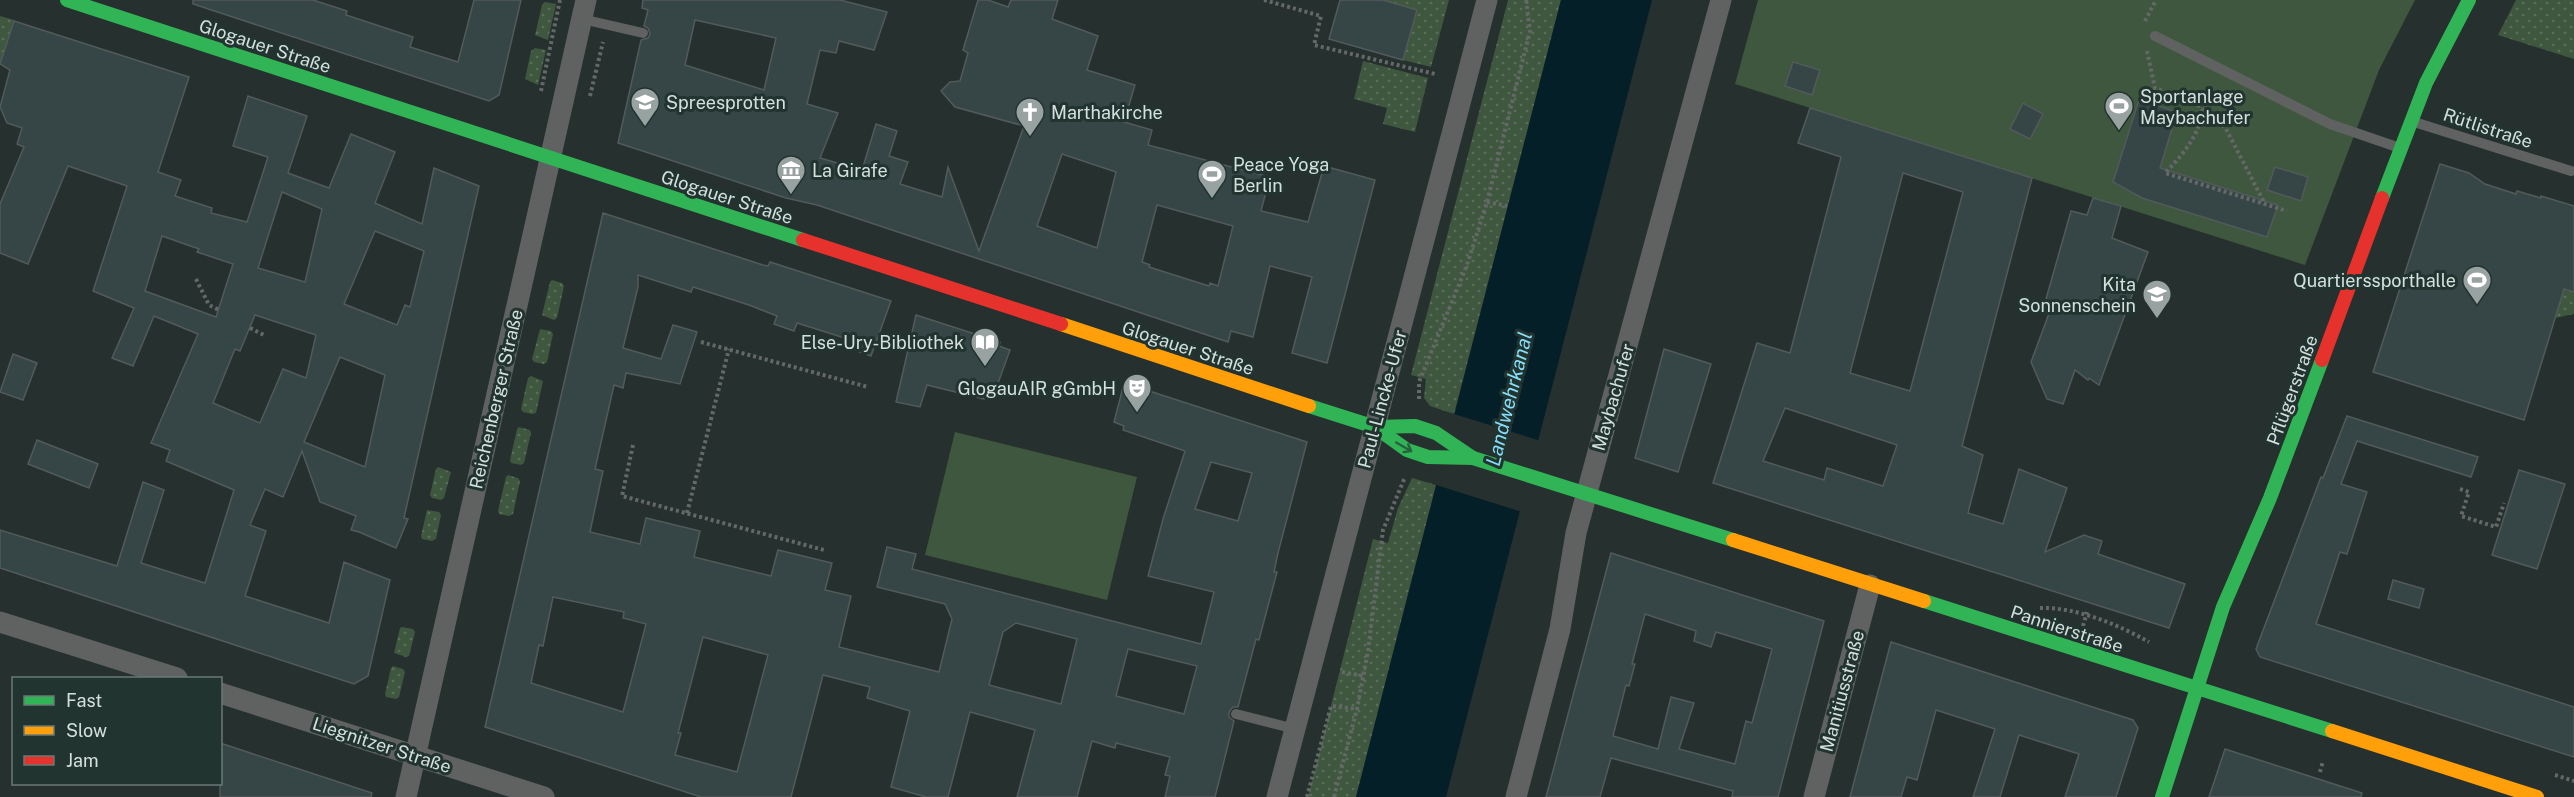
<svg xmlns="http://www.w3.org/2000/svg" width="2574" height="797" font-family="'Public Sans',sans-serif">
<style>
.green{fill:url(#green-dots)}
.pitch{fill:#3f573e}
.water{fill:#041f27}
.pier{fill:#26302e}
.building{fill:#364646;stroke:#525a5a;stroke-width:1.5;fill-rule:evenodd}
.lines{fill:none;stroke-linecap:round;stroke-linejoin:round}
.path{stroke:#646968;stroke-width:4;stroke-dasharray:3 3;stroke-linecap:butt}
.lane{stroke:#5f6261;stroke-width:10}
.street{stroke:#5f6261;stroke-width:21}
.fast{stroke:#30b455;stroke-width:14}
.slow{stroke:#ff9f0a;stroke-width:14}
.jam{stroke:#e5322d;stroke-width:14}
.oneway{stroke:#27613d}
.labels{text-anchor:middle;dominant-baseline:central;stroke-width:6;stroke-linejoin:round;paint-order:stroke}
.street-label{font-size:18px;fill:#d5e0de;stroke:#223430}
.poi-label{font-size:18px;fill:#d5e0de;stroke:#223430;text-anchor:start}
.water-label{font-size:20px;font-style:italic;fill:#85ddfa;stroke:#223430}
</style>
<defs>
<pattern id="green-dots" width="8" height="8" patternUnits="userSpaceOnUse" patternTransform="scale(1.5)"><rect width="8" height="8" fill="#3f573e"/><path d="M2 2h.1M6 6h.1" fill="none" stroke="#5a6f59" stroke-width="1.8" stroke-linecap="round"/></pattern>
</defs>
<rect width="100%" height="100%" fill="#26302e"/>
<!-- green -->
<g class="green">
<path d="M1383,0H1449L1431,67L1403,60L1417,10Z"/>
<path d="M1508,0H1561L1454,414L1430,406L1424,398L1426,379L1411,375Z"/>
<path d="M2516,0H2574V59L2498,35Z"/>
<path d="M545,2L556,4L548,40L535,35L542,5Z"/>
<path d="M0,16L14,20L0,64Z"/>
<path d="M535,48L546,50L538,85L525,79L531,51Z"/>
<path d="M1363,61L1428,78L1415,132L1383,124L1387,108L1354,99Z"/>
<path d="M552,280L562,283L564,286L557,318L554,320L542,315L550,282Z"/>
<path d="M2564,289L2574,292V314L2555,318Z"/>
<path d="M540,329L551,331L553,334L547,362L544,364L534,362L532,359Z"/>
<path d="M531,376L543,381L536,413L532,414L523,412L521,409L528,378Z"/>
<path d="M519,427L530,430L531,433L524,463L521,465L511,463L510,460L517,429Z"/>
<path d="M438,467L451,472L444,498L441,500L432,498L430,495L436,469Z"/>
<path d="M508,475L518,478L520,481L513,514L509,516L499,514L498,511L506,477Z"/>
<path d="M1412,478L1436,485L1356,797H1308L1373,539L1388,543L1398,508Z"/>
<path d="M427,510L439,512L441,515L436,539L432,541L422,539L421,536Z"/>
<path d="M402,627L413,629L415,632L409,656L406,657L394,653L400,628Z"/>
<path d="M393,666L403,669L405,672L399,697L396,699L386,697L385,694L391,668Z"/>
</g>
<!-- pitch -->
<g class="pitch">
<path d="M1758,0H2415L2379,70L2305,265L1735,84Z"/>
<path d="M955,432L1137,477L1107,600L925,555Z"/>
</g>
<!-- water -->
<path class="water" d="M1561,0H1652L1446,797H1356Z"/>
<!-- pier -->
<path class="pier" d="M1451,413L1541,441L1522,512L1433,484Z"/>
<!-- building -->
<g class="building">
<path d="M193,0H313L347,11L346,15L413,37L410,47L458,62L474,0H521L499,95L489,101L193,4Z"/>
<path d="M643,0H840L887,12L874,50L839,41L836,53L820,50L807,104L838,113L820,158L862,170L876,124L897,131L889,156L908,162L900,184L942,197L948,167L979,251L1024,126L955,107L941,91L950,82L960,81L968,53L963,50L978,0H988L1008,7L1011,0H1058L1052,19L1098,36L1087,70L1135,85L1124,122L1152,130L1148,145L1270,177L1261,211L1308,222L1324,166L1375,180L1327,363L1292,353L1312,277L1270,266L1253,337L1231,331L1228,342L817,205L786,198L618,143L641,40L648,38L650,34L648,28L644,26L648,10L642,8ZM695,20L776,38L764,90L685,65ZM1062,154L1116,172L1097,248L1037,226ZM1157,205L1233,226L1218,286L1210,283L1209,286L1149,267L1150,265L1142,262Z"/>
<path d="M1340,0H1383L1417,10L1403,60L1329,39Z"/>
<path d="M14,21L189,77L158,172L181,180L175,196L212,208L211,213L247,222L268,157L233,146L248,96L307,116L288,173L329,188L351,134L395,152L375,203L422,224L434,168L479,186L404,518L408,519L396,548L359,532L351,530L356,516L320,502L302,451L283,497L265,489L250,525L266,531L245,596L329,623L344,562L390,580L368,676L354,684L0,568V530L117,566L143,482L164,490L141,563L205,583L234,490L166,461L170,450L151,443L198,334L154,316L133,366L112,358L134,308L93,291L127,186L68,166L28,264L0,253V204L24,147L17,144L22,128L7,123L0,107L10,70L0,64ZM282,192L322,209L305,282L258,268ZM375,231L424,251L410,307L405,305L397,325L344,304ZM162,236L199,249L197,252L233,264L216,317L145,291ZM255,315L316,335L306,378L283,369L260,423L213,403L235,349L240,351ZM340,357L385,375L365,467L304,442Z"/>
<path d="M1793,62L1820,70L1812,95L1785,86Z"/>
<path d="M2139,100L2177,112L2160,168L2278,205L2267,237L2142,198L2113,182Z"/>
<path d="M2023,103L2043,114L2030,139L2010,129Z"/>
<path d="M1810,108L2032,178L1962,446L1983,455L1968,513L2003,524L2019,469L2067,488L2045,552L2084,535L2102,541L2098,554L2185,584L2169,628L1713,483L1757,343L1790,353L1841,157L1798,143ZM1903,173L1963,192L1910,391L1850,373ZM1785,408L1897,445L1883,486L1827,468L1824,480L1763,461Z"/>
<path d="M2440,164L2469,173L2485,184L2516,194L2517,191L2541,198V196L2574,206V292L2564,289L2524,420L2373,372Z"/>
<path d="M2275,167L2308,177L2301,201L2267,190Z"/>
<path d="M2093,198L2121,206L2112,238L2148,252L2099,385L2089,378L2088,380L2075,370L2063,404L2047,399L2031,362L2051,308L2044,306L2071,211L2087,215Z"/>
<path d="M603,213L763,265L768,266L770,262L891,301L871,356L852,349L854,341L797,323L794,331L774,324L777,316L749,305L693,287L691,292L638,275V287L623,348L661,359L673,325L697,332L680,384L626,373L623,388L614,385L595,469L603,471L590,532L640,544L646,518L700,531L694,557L771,576L778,550L832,563L825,590L851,596L839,647L939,672L952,619L945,604L877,587L887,547L916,554L912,569L1201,644L1214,592L1148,576L1163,519L1185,451L1123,430L1124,426L1114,422L1123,387L1136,391L1137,387L1307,442L1278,553L1274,572H1277L1259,640L1256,639L1238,707H1233L1229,712V717L1234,721L1215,797H1165L1170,776L1165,775L1170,757L1116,743L1115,748L1092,741L1077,797H1017L1035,730L970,712L948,797H926L891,787L910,711L867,698L870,687L823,675L791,797H701L485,727ZM1211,462L1252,473L1238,521L1195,509ZM553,597L624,612L623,618L646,624L623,712L531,683L539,645L543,646ZM1016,623L1077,639L1061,704L989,685L1003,632ZM703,637L768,655L737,772L675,755L681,733H678ZM1128,649L1197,666L1184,714L1116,696Z"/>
<path d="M916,315L1000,342L999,346L1010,350L996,389L986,387L984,399L927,385L920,407L896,402Z"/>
<path d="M1664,349L1711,364L1678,472L1635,458Z"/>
<path d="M13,354L37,363L23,400L0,392Z"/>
<path d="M2347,416L2478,457L2471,477L2357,441L2341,484L2367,492L2347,554L2340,552L2316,624L2574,707V757L2260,657L2256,649L2321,477L2323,478Z"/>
<path d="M37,440L98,464L89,488L28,464Z"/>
<path d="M2519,470L2565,484L2537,569L2492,555Z"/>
<path d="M1611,553L1824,621L1778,797H1732L1733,791L1611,758L1600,797H1546ZM1645,614L1696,631L1694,641L1711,647L1716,632L1772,649L1752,723L1746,721L1735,764L1679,749L1694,703L1671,697L1658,749L1613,736L1626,685L1629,686L1635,664H1632Z"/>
<path d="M2393,580L2424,589L2419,608L2388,599Z"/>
<path d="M1891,642L2133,720L2138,728L2116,797H2065L2079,754L2019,735L2000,797H1973L1995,729L1936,710L1917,780L1907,777L1901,797H1850Z"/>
<path d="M220,743L372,793L371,797H220Z"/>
<path d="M2225,749L2362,793L2361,797H2209Z"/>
</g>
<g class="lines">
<!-- path -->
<g class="path">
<path d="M1264,0L1321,16L1314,45L1435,74"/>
<path d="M2145,21L2156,0"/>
<path d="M2147,51L2155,88L2193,101L2203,109C2200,134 2183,155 2165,173L2287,211"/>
<path d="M541,91L560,0"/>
<path d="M590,96L603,42"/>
<path d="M2204,109L2225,127L2265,204"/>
<path d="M1487,202L1507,206"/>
<path d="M196,279L209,305L219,310"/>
<path d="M250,328L266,336"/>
<path d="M701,342L868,387"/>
<path d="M1419,399V382L1467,265L1487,202L1530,31L1526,0"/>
<path d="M633,445L622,496L824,550"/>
<path d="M2460,489L2469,492L2461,516L2496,527L2504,503"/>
<path d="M687,513L729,349"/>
<path d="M2040,608C2076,607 2117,624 2149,642"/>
<path d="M2083,626L2087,612"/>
<path d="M1342,672L1363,676"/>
<path d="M2320,772L2323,761"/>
<path d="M2555,775L2574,781"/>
<path d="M1307,797L1331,706L1357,709"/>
<path d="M1334,797L1357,709L1368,651L1383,530L1405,477"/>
</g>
<!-- lane -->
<g class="lane">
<path d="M582,19L643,33"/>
<path d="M2155,36L2330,124L2400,148"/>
<path d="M2414,122L2571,171"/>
<path d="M1236,714L1295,729"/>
</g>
<!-- street -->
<g class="street">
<path d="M0,622L177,678"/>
<path d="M220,693L544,797"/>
<path d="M406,797L586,0"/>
<path d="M1277,797C1345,531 1418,266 1487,0"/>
<path d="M1516,797L1560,629L1576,533L1721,0"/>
<path d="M1814,797L1870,585"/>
</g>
<!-- fast -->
<g class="fast">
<path d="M67,0L803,240"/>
<path d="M2382,198L2426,83L2469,0"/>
<path d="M1309,406L1375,427L1415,426L1436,433L1473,458"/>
<path d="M1375,427L1407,450L1428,457L1473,458L1733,540"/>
<path d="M1924,601L2332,731"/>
<path d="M2162,797L2223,607L2270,498L2322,360"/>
</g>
<!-- slow -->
<g class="slow">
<path d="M1061,324L1309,406"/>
<path d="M1733,540L1924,601"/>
<path d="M2332,731L2537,797"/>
</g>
<!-- jam -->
<g class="jam">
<path d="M803,240L1061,324"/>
<path d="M2322,360L2382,198"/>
</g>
</g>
<!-- one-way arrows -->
<defs><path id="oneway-shaft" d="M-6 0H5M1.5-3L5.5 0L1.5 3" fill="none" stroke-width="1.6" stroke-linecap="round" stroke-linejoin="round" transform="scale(1.5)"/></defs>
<use class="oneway" href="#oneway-shaft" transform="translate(1404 447) rotate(30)"/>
<!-- icons -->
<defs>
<g id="school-pin" transform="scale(1.5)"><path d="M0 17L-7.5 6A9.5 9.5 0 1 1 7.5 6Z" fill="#98a2a0" stroke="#223430"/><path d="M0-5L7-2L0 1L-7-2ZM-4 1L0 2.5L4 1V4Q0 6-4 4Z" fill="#fff"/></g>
<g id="stadium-pin" transform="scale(1.5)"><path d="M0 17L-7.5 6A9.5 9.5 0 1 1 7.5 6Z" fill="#98a2a0" stroke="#223430"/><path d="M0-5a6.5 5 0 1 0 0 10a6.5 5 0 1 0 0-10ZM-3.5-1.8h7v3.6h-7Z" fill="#fff"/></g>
<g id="church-pin" transform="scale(1.5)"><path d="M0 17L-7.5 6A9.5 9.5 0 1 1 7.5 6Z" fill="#98a2a0" stroke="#223430"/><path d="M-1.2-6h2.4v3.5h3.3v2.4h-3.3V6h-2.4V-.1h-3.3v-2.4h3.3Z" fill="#fff"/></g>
<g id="museum-pin" transform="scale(1.5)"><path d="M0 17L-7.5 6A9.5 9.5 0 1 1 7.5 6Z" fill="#98a2a0" stroke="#223430"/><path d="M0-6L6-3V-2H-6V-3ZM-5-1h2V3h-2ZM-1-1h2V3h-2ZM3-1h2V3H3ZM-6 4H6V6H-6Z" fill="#fff"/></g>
<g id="library-pin" transform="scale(1.5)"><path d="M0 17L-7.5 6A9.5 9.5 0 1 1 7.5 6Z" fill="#98a2a0" stroke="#223430"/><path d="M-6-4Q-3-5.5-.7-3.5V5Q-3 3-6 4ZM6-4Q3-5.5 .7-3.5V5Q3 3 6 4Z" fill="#fff"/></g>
<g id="theatre-pin" transform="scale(1.5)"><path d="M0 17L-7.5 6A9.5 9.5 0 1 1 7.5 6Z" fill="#98a2a0" stroke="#223430"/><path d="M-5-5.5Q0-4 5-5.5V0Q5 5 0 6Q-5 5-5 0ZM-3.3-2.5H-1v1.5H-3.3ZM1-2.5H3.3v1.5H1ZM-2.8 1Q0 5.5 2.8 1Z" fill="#fff"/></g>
</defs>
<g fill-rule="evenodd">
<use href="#school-pin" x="645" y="102"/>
<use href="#stadium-pin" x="2119" y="106"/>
<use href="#church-pin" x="1030" y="112"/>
<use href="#museum-pin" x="791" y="170"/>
<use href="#stadium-pin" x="1212" y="174"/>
<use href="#stadium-pin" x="2477" y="280"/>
<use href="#school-pin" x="2157" y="294"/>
<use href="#library-pin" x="985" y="342"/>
<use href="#theatre-pin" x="1137" y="388"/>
</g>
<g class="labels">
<!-- street labels -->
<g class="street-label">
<text transform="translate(265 46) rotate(18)">Glogauer Straße</text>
<text transform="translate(2488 128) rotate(18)">Rütlistraße</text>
<text transform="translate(727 197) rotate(18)">Glogauer Straße</text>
<text transform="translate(1188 348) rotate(18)">Glogauer Straße</text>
<text transform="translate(2292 390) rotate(-70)">Pflügerstraße</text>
<text transform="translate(1613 397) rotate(-74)">Maybachufer</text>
<text transform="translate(496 399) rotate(-77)">Reichenberger Straße</text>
<text transform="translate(1382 399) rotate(-75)">Paul-Lincke-Ufer</text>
<text transform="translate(2067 629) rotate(18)">Pannierstraße</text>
<text transform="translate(1842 691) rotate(-75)">Manitiusstraße</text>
<text transform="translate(382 745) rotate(18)">Liegnitzer Straße</text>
</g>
<!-- poi labels -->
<g class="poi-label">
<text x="2140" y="96">Sportanlage<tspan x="2140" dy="21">Maybachufer</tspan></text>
<text x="666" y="102">Spreesprotten</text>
<text x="1051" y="112">Marthakirche</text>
<text x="1233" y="164">Peace Yoga<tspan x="1233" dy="21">Berlin</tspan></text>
<text x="812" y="170">La Girafe</text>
<text x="2456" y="280" text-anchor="end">Quartierssporthalle</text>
<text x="2136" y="284" text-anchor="end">Kita<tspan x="2136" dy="21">Sonnenschein</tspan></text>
<text x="964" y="342" text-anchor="end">Else-Ury-Bibliothek</text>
<text x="1116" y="388" text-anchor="end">GlogauAIR gGmbH</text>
</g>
<!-- water labels -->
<g class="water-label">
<text transform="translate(1509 399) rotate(-76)">Landwehrkanal</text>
</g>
</g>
<!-- legend -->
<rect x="12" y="677" width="210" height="108" fill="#223430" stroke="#6a7976" stroke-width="1.5"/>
<rect x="24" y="696" width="30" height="9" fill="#30b455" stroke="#6a7976" stroke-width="1.5"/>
<text x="66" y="707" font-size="18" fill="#d5e0de">Fast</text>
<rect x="24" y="726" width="30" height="9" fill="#ff9f0a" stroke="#6a7976" stroke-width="1.5"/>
<text x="66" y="737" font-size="18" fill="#d5e0de">Slow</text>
<rect x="24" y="756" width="30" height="9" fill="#e5322d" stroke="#6a7976" stroke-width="1.5"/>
<text x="66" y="767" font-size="18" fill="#d5e0de">Jam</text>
</svg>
